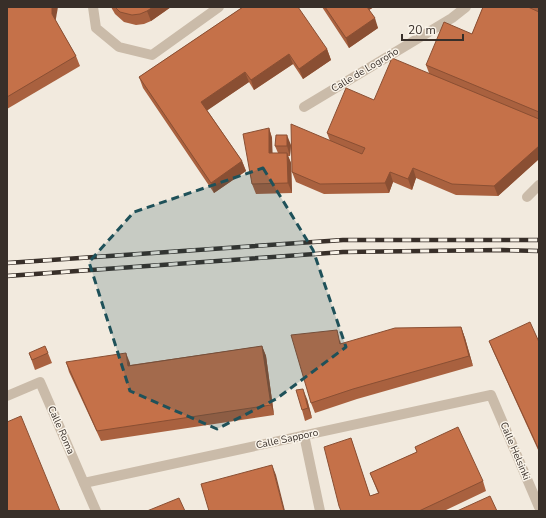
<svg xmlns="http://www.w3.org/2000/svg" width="546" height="518" font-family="'Nunito Sans',sans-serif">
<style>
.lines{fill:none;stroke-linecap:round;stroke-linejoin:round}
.street{stroke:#cabba9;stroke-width:10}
.rail-casing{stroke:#382f29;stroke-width:4.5}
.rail{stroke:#faf4ea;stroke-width:3;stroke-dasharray:9;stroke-linecap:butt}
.wall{fill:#a9613f}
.shaded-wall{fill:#8a4f33}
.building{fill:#c57149;stroke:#8a4f33}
.marked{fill:#1f5159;fill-opacity:0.2;stroke:#1f5159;stroke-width:3;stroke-dasharray:8 5;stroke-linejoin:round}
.labels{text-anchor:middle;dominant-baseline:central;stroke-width:3;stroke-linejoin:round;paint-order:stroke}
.street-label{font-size:10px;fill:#382f29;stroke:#faf4ea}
</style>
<rect width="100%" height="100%" fill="#f2eade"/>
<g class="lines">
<!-- street -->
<g class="street">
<path d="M93,7L96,28L119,47L152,55L219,7"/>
<path d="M304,107L452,18L466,7"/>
<path d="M527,197L539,185"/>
<path d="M7,396L40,382L96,511"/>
<path d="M304,435L320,511"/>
<path d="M84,483L491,395L539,507"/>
</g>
<!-- rail casing -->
<g class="rail-casing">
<g id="rail">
<path d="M7,263L343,240H539"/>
<path d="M7,276L343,252L502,250L539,251"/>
</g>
</g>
<!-- rail -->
<use href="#rail" class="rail"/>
</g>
<!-- wall -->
<g class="wall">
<path d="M7,7L56,21L76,56L80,66L7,109Z"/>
<path d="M111,7H171L151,21L144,24L136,25L124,22L115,14Z"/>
<path d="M243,7L327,49L331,60L303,79L293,64L254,90L249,82L207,110L242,161L246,171L214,193L143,88L139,77Z"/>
<path d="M322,7H374L369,10L378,28L349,48Z"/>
<path d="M483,7H539V159L498,196L456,195L416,178L412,190L393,182L389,193L324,194L296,182L292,172L330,141L327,133L374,100L429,73L426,65L472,34Z"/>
<path d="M269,128L272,138V153H278L275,146L291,145L290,156H288L291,163L292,193L256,194L252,184Z"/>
<path d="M461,327L465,338L473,366L357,399L315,413L311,403L340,340L341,344Z"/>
<path d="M489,341L539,342V452L493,351Z"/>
<path d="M262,346L266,356L274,415L101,441L69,372L66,362L130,363V365Z"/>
<path d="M29,353H48L52,363L35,370Z"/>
<path d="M307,399L312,418L305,421L302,410Z"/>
<path d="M351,438L370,496L378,493L370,473L417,452L415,447L483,481L486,491L444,511H341Z"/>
</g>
<!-- shaded-wall -->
<g class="shaded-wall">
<path d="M52,7H58L55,24L52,14Z"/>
<path d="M153,7H171L151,21L147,11Z"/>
<path d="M366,7H374L367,11Z"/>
<path d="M375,18L378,28L349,48L346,38Z"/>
<path d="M327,49L331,60L303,79L299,69Z"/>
<path d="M289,54L293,64L254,90L251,80Z"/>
<path d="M245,72L249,82L205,112L201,102Z"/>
<path d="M269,128L272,138L273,163L269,153Z"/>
<path d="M287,135L291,145L290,156L287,146Z"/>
<path d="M539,146V159L498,196L494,186Z"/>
<path d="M287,153L291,163L292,193L288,183Z"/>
<path d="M242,161L246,171L214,193L211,183Z"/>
<path d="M413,168L416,178L412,190L408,179Z"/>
<path d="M390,172L393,182L389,193L385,183Z"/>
<path d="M461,327L465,338L473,366L469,356Z"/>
<path d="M262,346L266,356L274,415L271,405Z"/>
<path d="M126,353L130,363L131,376L128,366Z"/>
<path d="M303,389L307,399L312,418L308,408Z"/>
<path d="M272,465L276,475L285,511H284Z"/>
</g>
<!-- building -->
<g class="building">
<path d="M7,7H52V14L76,56L7,97Z"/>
<path d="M115,7H153L147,11L140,14L132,15L120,12Z"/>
<path d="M243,7H298L327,49L299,69L289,54L251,80L245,72L201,102L242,161L211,183L139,77Z"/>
<path d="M325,7H367L375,18L346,38Z"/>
<path d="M483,7H528L539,12V112L426,65L444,22L472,34Z"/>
<path d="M392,58L539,119V146L494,186L452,184L413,168L408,179L390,172L385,183L320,184L292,172L291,124L362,154L365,148L327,133L346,88L374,100Z"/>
<path d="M269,128V153H287L288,183L252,184L243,134Z"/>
<path d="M276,135H287V146H275Z"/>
<path d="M530,322L539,342V450L489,341Z"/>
<path d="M461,327L469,356L353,389L311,403L291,335L337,330L340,344L395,328Z"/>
<path d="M45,346L48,353L32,360L29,353Z"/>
<path d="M262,346L271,405L97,431L66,362L126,353L128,366Z"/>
<path d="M303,389L308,408L302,410L296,390Z"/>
<path d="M21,416L60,511H7V422Z"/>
<path d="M458,427L483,481L419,511H341L339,506L324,447L351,438L370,496L379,493L370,473L417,452L415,447Z"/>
<path d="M272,465L284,511H209L201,484Z"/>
<path d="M490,496L497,511H457Z"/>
<path d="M179,498L185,511H147Z"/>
</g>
<!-- marked area -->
<path class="marked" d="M263,168L313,250L346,347L276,399L217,429L130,391L89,262L134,212Z"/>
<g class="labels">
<!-- street labels -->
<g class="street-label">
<text transform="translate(365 70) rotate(-31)">Calle de Logroño</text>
<text transform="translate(61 430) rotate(66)">Calle Roma</text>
<text transform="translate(287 439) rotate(-12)">Calle Sapporo</text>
<text transform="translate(515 451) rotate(67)">Calle Helsinki</text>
</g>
</g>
<!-- border -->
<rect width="546" height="518" fill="none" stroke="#382f29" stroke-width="16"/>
<!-- scale -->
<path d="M402 34v6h61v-6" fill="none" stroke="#382f29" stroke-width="2"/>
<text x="408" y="34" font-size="12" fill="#382f29" stroke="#faf4ea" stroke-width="3" paint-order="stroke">20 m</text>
</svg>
